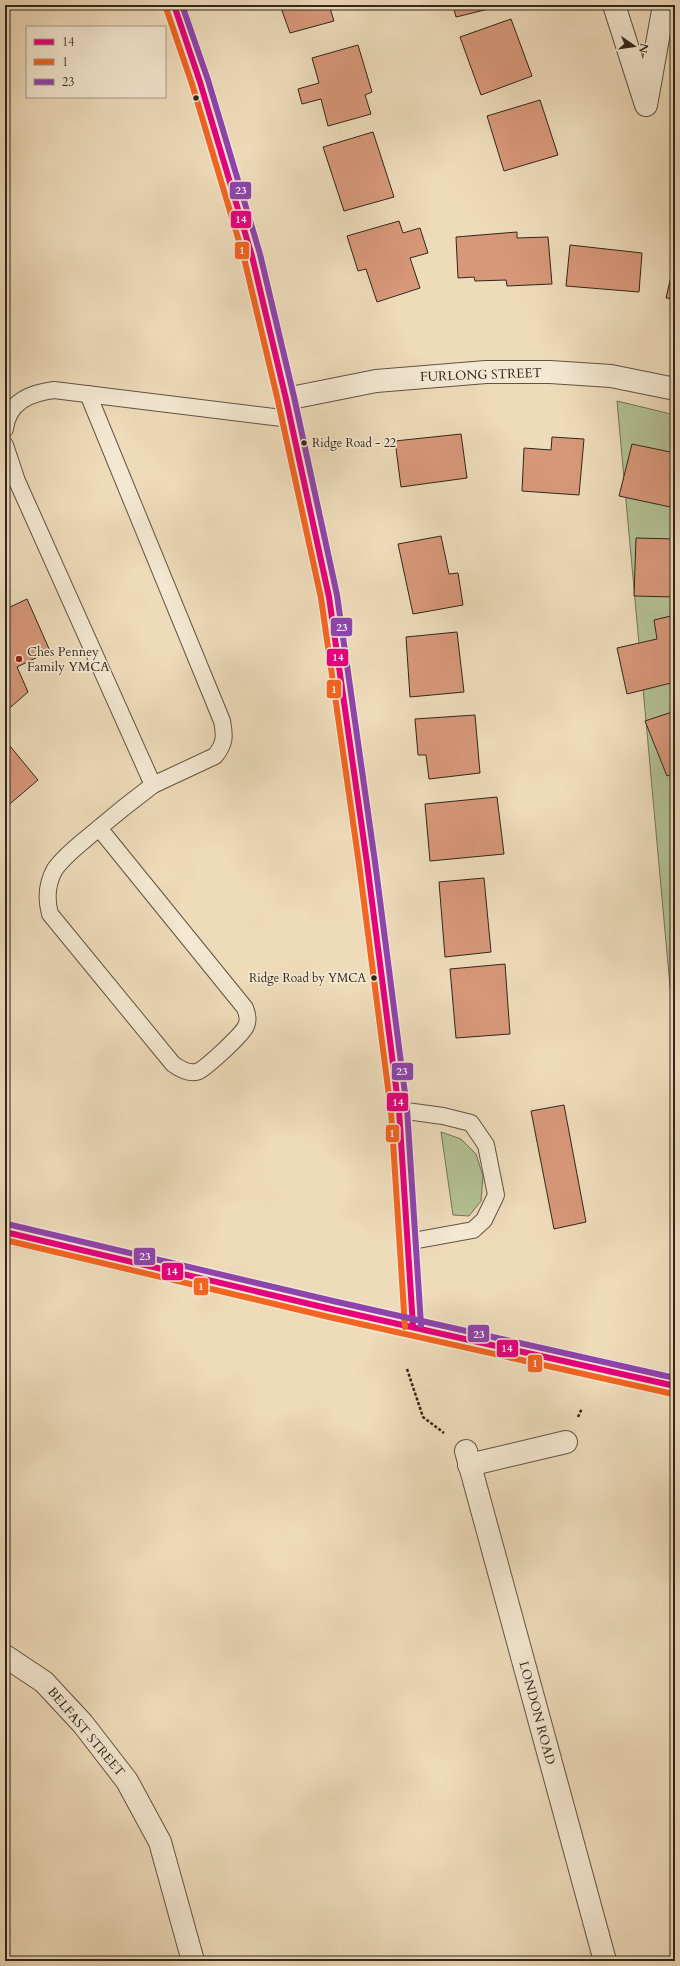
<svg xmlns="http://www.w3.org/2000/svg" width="680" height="1966" font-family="Cardo,serif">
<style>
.green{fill:#b3c194;stroke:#727457}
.building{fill:#d7987a;stroke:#31261a}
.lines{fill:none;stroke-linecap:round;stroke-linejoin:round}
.lane-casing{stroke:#605342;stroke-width:18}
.street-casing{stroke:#605342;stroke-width:24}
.secondary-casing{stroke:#31261a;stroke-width:24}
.path{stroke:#31261a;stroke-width:2.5;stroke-dasharray:3 2;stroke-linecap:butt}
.lane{stroke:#f4e8d2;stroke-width:16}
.street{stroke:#f4e8d2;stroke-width:22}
.secondary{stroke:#f4e8d2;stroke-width:22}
.bus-1-casing{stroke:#f4e8d2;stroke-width:9}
.bus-2-casing{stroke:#f4e8d2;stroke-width:9}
.bus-3-casing{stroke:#f4e8d2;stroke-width:9}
.bus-1{stroke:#e5007d;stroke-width:6}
.bus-2{stroke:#f26522;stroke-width:6}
.bus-3{stroke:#8e44ad;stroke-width:6}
.bus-dot{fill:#31261a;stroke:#f4e8d2;stroke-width:1.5}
.poi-dot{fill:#8f2418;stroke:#f4e8d2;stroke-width:1.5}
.labels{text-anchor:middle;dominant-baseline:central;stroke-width:3.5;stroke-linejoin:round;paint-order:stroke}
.bus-label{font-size:12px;fill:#31261a;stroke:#f4e8d2;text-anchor:start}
.street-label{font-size:13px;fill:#31261a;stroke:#f4e8d2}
.poi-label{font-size:13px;fill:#31261a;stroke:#f4e8d2;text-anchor:start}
.line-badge{stroke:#f4e8d2;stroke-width:1.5}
.badge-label{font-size:11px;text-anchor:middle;font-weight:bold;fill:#fff}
</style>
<rect width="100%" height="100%" fill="#eedbba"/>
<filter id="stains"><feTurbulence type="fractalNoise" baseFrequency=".005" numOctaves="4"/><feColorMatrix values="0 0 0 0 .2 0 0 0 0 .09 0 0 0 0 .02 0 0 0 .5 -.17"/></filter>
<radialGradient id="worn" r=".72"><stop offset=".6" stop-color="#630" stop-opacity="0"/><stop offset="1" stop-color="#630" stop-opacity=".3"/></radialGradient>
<!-- green -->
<g class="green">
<path d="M617,401L675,415L674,1030Z"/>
<path d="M441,1132L461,1139L476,1154L483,1176L481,1201L469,1216L453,1215Z"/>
</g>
<!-- building -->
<g class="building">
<path d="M280,5H329L334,21L290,33Z"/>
<path d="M453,5H505L456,17Z"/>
<path d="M511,19L532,76L481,95L460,37Z"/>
<path d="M358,45L372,92L365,95L371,114L328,126L321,99L302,104L298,89L319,83L312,58Z"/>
<path d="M540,100L558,155L504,171L487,116Z"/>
<path d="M373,132L394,197L344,211L323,147Z"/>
<path d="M399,221L403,233L420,228L428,253L410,258L420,288L377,302L366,269L358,271L347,236Z"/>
<path d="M517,232V238L548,237L552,284L507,286L506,280L475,281L474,277L458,278L456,237Z"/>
<path d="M570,245L642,253L639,292L566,286Z"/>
<path d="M675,259V299L666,298Z"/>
<path d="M461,434L467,478L401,487L395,441Z"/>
<path d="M552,437L584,439L579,495L522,491L524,448L551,450Z"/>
<path d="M632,444L675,453V508L619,496Z"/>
<path d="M441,536L449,574L458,573L463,605L413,614L398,544Z"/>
<path d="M636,538L675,539V597L634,596Z"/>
<path d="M27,599L50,651L17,667L28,692L5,712V603L8,608Z"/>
<path d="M675,615V682L627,694L617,648L657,639L654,620Z"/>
<path d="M457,632L464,692L410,697L406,637Z"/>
<path d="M675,711V773L667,776L645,721Z"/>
<path d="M475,715L480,773L429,779L426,755H418L415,719Z"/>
<path d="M5,740L38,780L5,808Z"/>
<path d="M497,797L504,854L430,861L425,804Z"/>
<path d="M484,878L491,952L445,957L439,882Z"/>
<path d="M505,964L510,1034L456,1038L450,969Z"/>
<path d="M564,1105L586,1222L554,1229L531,1111Z"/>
</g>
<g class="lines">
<!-- lane casing -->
<g class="lane-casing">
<g id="lane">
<path d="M5,429C8,402 30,393 54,390L290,419"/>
<path d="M5,445L17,481L153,785L215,756C225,744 225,736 222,721L88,394"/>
<path d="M99,828L245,1008C247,1013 249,1020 246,1026C242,1035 208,1066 199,1071C190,1075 180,1069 173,1064L50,914C46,899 47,883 55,869C65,855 80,844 93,833C113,816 133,800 153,785"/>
<path d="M399,1110L443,1116L471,1123L486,1145L496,1195L484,1220L473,1230L407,1242"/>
</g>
</g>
<!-- street casing -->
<g class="street-casing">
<g id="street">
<path d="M614,5L646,105L664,5"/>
<path d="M286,399L376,381L486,372H550L611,376L675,389"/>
<path d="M466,1451L605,1961"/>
<path d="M469,1465L566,1442"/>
<path d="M5,1656L44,1682L83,1724L127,1781L160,1842L193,1961"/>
</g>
</g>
<!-- secondary casing -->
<g class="secondary-casing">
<g id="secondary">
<path d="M174,5L200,82L252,256L286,399L329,597L367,863L399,1110L413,1326"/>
<path d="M5,1232L331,1309L675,1386"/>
</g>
</g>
<!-- path -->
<g class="path">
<path d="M407,1369L423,1417L444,1433"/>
<path d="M578,1417L582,1408"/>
</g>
<!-- lane -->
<use href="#lane" class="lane"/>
<!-- street -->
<use href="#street" class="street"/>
<!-- secondary -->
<use href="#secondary" class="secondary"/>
<!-- bus-1 casing -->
<g class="bus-1-casing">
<g id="bus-1">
<path d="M174,5L200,82L252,256L286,399L329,597L367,863L399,1110L413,1326"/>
<path d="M5,1232L331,1309L675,1386"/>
</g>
</g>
<!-- bus-2 casing -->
<g class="bus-2-casing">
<g id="bus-2">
<path d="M166,8L192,84L244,258L278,401L321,598L359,864L391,1111L405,1327"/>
<path d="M5,1240L329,1317L673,1394"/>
</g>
</g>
<!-- bus-3 casing -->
<g class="bus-3-casing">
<g id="bus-3">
<path d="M182,5L208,80L260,254L294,397L337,595L375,862L407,1109L421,1325"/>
<path d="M7,1224L333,1301L675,1378"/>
</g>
</g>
<!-- bus-1 -->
<use href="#bus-1" class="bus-1"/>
<!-- bus-2 -->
<use href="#bus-2" class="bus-2"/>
<!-- bus-3 -->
<use href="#bus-3" class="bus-3"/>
</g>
<!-- markers -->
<g class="bus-dot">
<circle cx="196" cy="98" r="3.5"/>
<circle cx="304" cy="443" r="3.5"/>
<circle cx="374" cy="978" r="3.5"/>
</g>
<circle class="poi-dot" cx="19" cy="659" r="4"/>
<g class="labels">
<!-- bus labels -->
<g class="bus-label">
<text x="312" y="443">Ridge Road - 22</text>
<text x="366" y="978" text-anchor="end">Ridge Road by YMCA</text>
</g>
<!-- street labels -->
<g class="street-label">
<text transform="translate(481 375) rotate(-2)">FURLONG STREET</text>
<text transform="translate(537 1713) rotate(75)">LONDON ROAD</text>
<text transform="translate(86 1732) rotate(50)">BELFAST STREET</text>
</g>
<!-- poi labels -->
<g class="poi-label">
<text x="27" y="652">Ches Penney<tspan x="27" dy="15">Family YMCA</tspan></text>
</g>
</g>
<g class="line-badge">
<rect x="229" y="181" width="23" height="19" rx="4" fill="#8e44ad"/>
<rect x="230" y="210" width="22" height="19" rx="4" fill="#e5007d"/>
<rect x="234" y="241" width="16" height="19" rx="4" fill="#f26522"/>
<rect x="330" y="617" width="23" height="20" rx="4" fill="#8e44ad"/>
<rect x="326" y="648" width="23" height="19" rx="4" fill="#e5007d"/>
<rect x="326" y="679" width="16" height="20" rx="4" fill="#f26522"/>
<rect x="391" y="1062" width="23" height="19" rx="4" fill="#8e44ad"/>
<rect x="386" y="1092" width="23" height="20" rx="4" fill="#e5007d"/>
<rect x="385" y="1124" width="15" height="19" rx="4" fill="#f26522"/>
<rect x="133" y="1247" width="23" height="19" rx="4" fill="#8e44ad"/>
<rect x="161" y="1262" width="23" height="19" rx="4" fill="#e5007d"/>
<rect x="193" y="1277" width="16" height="19" rx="4" fill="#f26522"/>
<rect x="467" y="1324" width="23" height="19" rx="4" fill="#8e44ad"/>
<rect x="496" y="1339" width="23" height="19" rx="4" fill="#e5007d"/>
<rect x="527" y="1354" width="16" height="19" rx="4" fill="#f26522"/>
</g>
<g class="badge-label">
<text x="241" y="194">23</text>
<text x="241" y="223">14</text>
<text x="242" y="254">1</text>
<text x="342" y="631">23</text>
<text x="338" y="661">14</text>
<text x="334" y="693">1</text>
<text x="402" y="1075">23</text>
<text x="398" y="1106">14</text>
<text x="392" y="1137">1</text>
<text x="145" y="1260">23</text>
<text x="172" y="1275">14</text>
<text x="201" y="1290">1</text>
<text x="479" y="1338">23</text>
<text x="507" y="1352">14</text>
<text x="535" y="1367">1</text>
</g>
<!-- margin -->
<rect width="680" height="1966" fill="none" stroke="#eedbba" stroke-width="20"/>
<rect x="6" y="6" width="668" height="1954" fill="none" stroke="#31261a" stroke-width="2"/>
<rect x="10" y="10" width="660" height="1946" fill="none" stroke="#31261a"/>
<!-- legend -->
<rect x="26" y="26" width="140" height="72" fill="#f4e8d2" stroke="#a69a88"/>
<rect x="34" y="39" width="20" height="6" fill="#e5007d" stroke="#a69a88"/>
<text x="62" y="46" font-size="12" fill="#31261a">14</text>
<rect x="34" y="59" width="20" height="6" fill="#f26522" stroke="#a69a88"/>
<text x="62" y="66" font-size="12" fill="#31261a">1</text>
<rect x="34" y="79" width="20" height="6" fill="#8e44ad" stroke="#a69a88"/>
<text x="62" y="86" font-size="12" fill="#31261a">23</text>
<!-- north arrow -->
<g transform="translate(634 46) rotate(103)" stroke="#f4e8d2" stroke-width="3" paint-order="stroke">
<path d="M0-3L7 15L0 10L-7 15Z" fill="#31261a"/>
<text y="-6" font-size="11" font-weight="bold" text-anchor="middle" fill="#31261a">N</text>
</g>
<rect width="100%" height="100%" filter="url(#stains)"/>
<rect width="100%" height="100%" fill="url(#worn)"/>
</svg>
